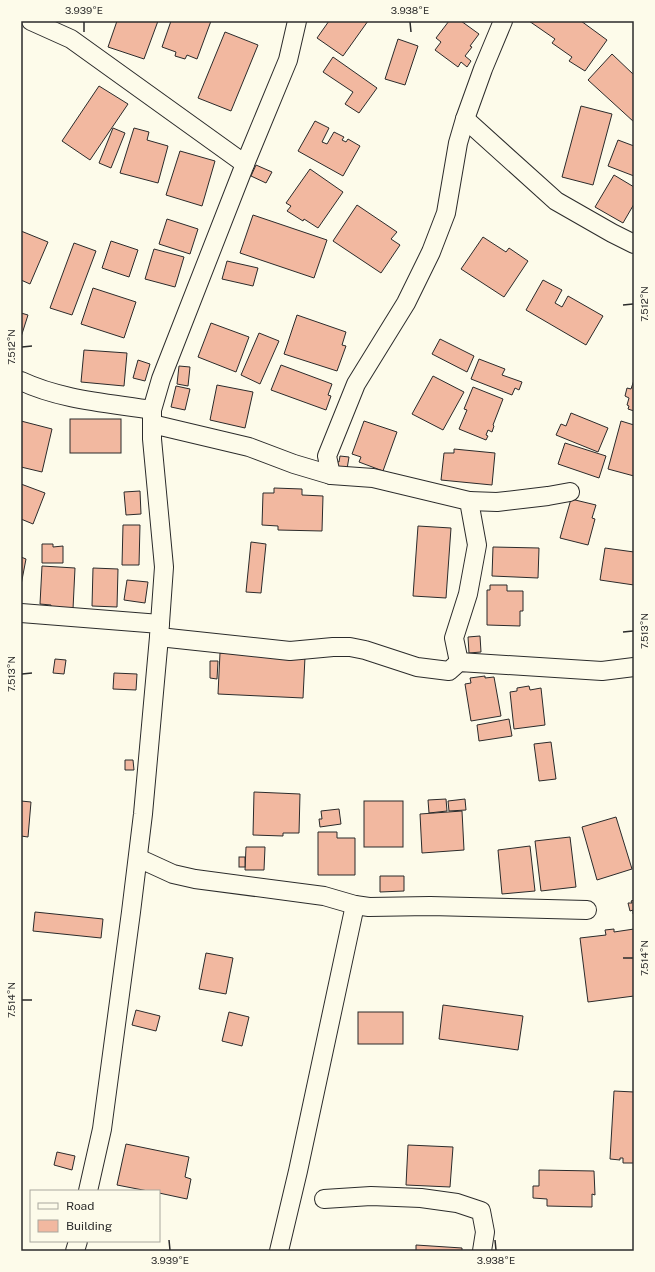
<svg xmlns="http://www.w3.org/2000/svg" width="655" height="1272" font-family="'Public Sans',sans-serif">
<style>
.building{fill:#f2b8a0;stroke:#2b2b2b}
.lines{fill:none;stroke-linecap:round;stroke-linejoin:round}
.street-casing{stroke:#2b2b2b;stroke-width:20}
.street{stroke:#fdfbea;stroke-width:18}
.ticks{fill:none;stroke:#2b2b2b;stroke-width:1.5}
.neatline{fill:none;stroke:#2b2b2b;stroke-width:1.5}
.ticks-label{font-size:10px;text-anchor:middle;fill:#2b2b2b}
</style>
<rect width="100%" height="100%" fill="#fdfbea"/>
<!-- building -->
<g class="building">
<path d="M117,21H158L144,59L108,47Z"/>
<path d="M171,21H211L197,59L187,55L185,59L175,56L176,52L162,47Z"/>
<path d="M329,21H368L343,56L317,38Z"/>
<path d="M449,21H461L479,34L470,46L472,47L465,56L471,61L467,67L461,62L458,67L435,50L441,42L436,38Z"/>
<path d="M529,21H581L607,40L585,71L569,61L572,57L552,43L555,39Z"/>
<path d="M225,32L258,45L231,111L198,98Z"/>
<path d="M398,39L418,46L405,85L385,79Z"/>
<path d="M612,54L634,75V122L588,80Z"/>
<path d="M333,57L377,88L359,113L345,104L353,92L323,72Z"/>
<path d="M99,86L128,104L90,160L62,141Z"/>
<path d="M581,106L612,114L593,185L562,177Z"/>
<path d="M315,121L329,128L322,142L327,144L334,132L344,137L342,140L346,142L348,139L360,146L343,176L298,151Z"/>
<path d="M113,128L125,133L111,168L99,163Z"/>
<path d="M134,128L149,132L147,140L168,146L158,183L120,173Z"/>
<path d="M618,140L634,146V176L608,166Z"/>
<path d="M180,151L215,161L202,206L166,195Z"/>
<path d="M256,165L272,172L266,183L251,176Z"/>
<path d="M310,169L343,192L318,228L304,219L303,221L287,211L291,206L286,203Z"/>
<path d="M614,175L634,187V204L623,223L595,207Z"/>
<path d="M357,205L397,232L391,239L400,245L381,273L333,241Z"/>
<path d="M253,215L327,240L314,278L240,253Z"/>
<path d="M167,219L198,229L190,254L159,244Z"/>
<path d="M21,231L48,242L30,284L21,280Z"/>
<path d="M483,237L506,252L509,248L528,261L504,297L461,269Z"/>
<path d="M111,241L138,250L129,277L102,268Z"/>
<path d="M74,243L96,251L72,315L50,308Z"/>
<path d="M154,249L184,257L175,287L145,279Z"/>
<path d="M227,261L258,268L253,286L222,279Z"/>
<path d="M543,280L562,290L555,303L562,307L568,296L603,316L586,345L526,310Z"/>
<path d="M93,288L136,302L124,338L81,324Z"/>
<path d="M21,313L28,315L21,337Z"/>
<path d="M297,315L346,332L342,345L346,346L337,371L284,354Z"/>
<path d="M211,323L249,337L236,372L198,357Z"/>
<path d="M259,333L279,341L260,384L241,375Z"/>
<path d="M440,339L474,356L467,372L432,354Z"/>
<path d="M84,350L127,353L124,386L81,382Z"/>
<path d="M479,359L505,369L502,375L522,382L519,390L515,388L512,395L471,379Z"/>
<path d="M138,360L150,364L145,381L133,378Z"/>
<path d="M281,365L332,384L328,395L331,396L326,410L271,390Z"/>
<path d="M179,366L190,367L188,386L177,384Z"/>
<path d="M433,376L464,392L443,430L412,414Z"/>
<path d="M634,380V411L628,409L629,406L627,405L629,398L625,396L627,388L631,389Z"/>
<path d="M217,385L253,392L245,428L210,420Z"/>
<path d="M176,386L190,389L185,410L171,407Z"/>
<path d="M473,387L503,399L493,425L494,426L492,432L488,430L486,435L488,436L486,440L459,429L467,410L464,409Z"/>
<path d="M571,413L608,428L598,452L556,435L561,424L566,426Z"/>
<rect x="70" y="419" width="51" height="34"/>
<path d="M21,421L52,429L42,472L21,467Z"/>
<path d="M364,421L397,432L383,471L359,462L361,457L352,454Z"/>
<path d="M621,421L634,425V476L608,469Z"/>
<path d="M565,443L606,456L599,478L558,464Z"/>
<path d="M454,449L495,453L492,485L441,480L444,453H454Z"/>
<path d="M340,456L349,457L347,469L335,467L336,461L339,462Z"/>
<path d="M21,484L45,493L33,524L21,519Z"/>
<path d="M274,488L302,489V495L323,496L322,531L278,530V526L262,525L263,493H274Z"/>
<path d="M140,491L141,514L126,515L124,492Z"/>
<path d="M571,499L596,505L592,518L595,519L588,545L560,538Z"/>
<path d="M123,525H140L139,565H122Z"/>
<path d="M418,526L451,528L446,598L413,596Z"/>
<path d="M251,542L266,544L261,593L246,592Z"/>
<path d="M42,544H53V547L63,546V563H42Z"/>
<path d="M493,547L539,548L538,578L492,576Z"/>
<path d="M605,548L634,552V585L600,580Z"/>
<path d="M21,557L26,559L21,585Z"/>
<path d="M42,566L75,568L73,609L51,607V605L40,604Z"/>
<path d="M93,568L118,569L117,607L92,606Z"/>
<path d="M127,580L148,582L145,603L124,600Z"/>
<path d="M490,585H507V591H523V611H520V626L487,625V590H490Z"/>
<path d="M480,636L481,652L469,653L468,637Z"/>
<path d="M220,653L305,657L303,698L218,694Z"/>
<path d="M55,659L66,660L64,674L53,673Z"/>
<path d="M210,661H218L217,679L210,678Z"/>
<path d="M114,673L137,674L136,690L113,689Z"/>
<path d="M485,676V678L494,677L501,716L471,721L465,684L471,683L470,678Z"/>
<path d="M529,686L530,690L541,688L545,725L514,729L510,692L517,691V688Z"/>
<path d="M509,719L512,736L479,741L477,725Z"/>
<path d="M551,742L556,779L539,781L534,744Z"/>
<path d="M125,760H133L134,770H125Z"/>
<path d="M254,792L300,794L299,833H283V836L253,835Z"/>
<path d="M446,799L447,811L429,813L428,800Z"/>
<path d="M465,799L466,810L449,811L448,801Z"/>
<path d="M21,801L31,802L28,837L21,836Z"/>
<rect x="364" y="801" width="39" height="46"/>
<path d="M339,809L341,824L320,827L319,819H322L321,811Z"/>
<path d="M462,811L464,850L422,853L420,814Z"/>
<path d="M616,817L632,869L597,880L582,827Z"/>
<path d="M318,832H337V838H355V875H318Z"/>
<path d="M570,837L576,887L541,891L535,841Z"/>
<path d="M530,846L535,891L502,894L498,850Z"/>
<path d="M246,847H265L264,870H245Z"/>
<rect x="239" y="857" width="6" height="10"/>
<path d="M380,876H404V891L380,892Z"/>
<path d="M634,900V914H633V910L630,911L628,903H632L631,901Z"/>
<path d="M35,912L103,919L101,938L33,931Z"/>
<path d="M614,929V932L634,929V996L588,1002L580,938L606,935L605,930Z"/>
<path d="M206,953L233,958L226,994L199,989Z"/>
<path d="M443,1005L523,1016L518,1050L439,1039Z"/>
<path d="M136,1010L160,1016L156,1031L132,1025Z"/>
<path d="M229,1012L249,1017L242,1046L222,1041Z"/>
<rect x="358" y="1012" width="45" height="32"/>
<path d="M614,1091L634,1092V1163H623V1158H620V1160L610,1159Z"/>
<path d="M126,1144L189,1157L185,1177L191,1179L187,1199L159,1193V1191H148L117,1185Z"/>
<path d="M408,1145L453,1147L450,1187L406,1185Z"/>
<path d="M57,1152L75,1156L72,1170L54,1165Z"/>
<path d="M539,1170L594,1171L595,1195L592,1194V1207L547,1206V1199L533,1198V1186H539Z"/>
<path d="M416,1245L462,1248V1251H416Z"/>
</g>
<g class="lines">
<!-- street casing -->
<g class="street-casing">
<g id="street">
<path d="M31,21L71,39L245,164"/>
<path d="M465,119L556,201L612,233L634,244"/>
<path d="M21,381C61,400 109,403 152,410"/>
<path d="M152,424L249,447L294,464L331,475L373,478L469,501L477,545L468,594L454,638L459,662"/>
<path d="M331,475L327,456L356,384L406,303L431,252L446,213L458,143L465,119L483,69L503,21"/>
<path d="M469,501L497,502L548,496L570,492"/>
<path d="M21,613L160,624"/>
<path d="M159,637L290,651L333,647H350L365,650L417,667L449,671L459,662L602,671L634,667"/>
<path d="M138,858L173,874L195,879L324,896L355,905L369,907L430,906L587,910"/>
<path d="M88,1191L102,1129L131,912L143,814L159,637L164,567L152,439V410L161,379L245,164L288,60L297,21"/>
<path d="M324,1199L371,1196L421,1198L457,1203L481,1211L485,1232L482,1251"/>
<path d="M75,1251L78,1241"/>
<path d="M279,1251L298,1171L355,905"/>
</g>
</g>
<!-- street -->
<use href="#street" class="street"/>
</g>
<!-- ticks -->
<path class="ticks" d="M84,22V32M410,22L411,32M623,305L633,304M22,347L32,346M623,632L633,631M22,674L32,673M623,958H633M22,1000H32M169,1240L170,1250M495,1240L496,1250"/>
<!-- border -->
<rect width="655" height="1272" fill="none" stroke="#fdfbea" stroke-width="44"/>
<!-- legend -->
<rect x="30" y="1190" width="130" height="52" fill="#fdfbea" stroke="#a9a89e"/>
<rect x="38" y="1203" width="20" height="6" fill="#fdfbea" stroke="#a9a89e"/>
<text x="66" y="1210" font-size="12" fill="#2b2b2b">Road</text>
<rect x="38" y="1220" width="20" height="12" fill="#f2b8a0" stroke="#a9a89e"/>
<text x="66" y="1230" font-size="12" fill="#2b2b2b">Building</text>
<rect x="22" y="22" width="611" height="1228" class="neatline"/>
<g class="ticks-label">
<text x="84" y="14">3.939°E</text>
<text x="410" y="14">3.938°E</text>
<text transform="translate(644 304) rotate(-90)" y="4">7.512°N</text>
<text transform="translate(11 347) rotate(-90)" y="4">7.512°N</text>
<text transform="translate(644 631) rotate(-90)" y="4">7.513°N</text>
<text transform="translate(11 674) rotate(-90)" y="4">7.513°N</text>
<text transform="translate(644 958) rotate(-90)" y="4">7.514°N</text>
<text transform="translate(11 1000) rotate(-90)" y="4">7.514°N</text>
<text x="170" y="1264">3.939°E</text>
<text x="496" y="1264">3.938°E</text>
</g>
</svg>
